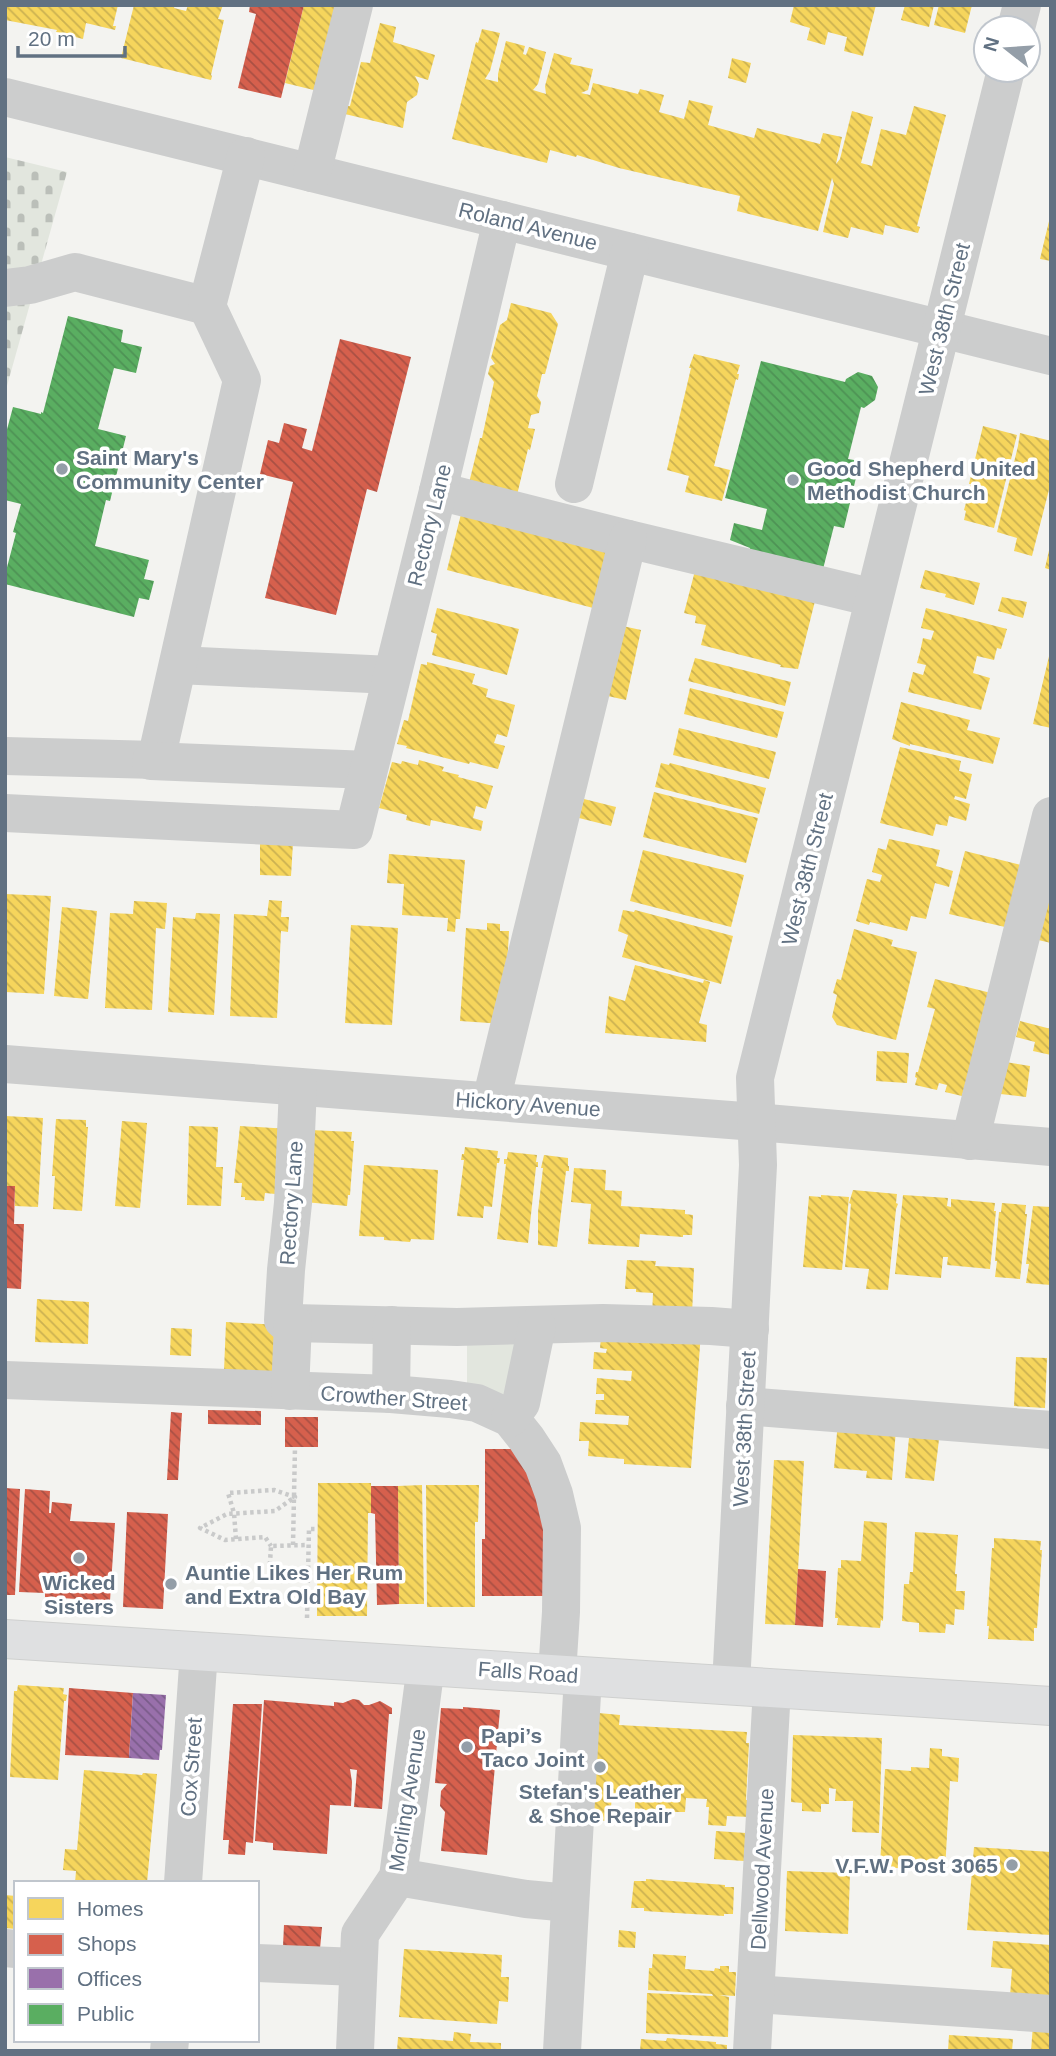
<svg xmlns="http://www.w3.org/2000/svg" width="1056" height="2056" font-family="Helvetica,sans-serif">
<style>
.grass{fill:#e2e6de}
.cemetery{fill:url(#cemetery-stones)}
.homes{fill:url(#homes-back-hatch)}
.shops{fill:url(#shops-back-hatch)}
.offices{fill:url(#offices-back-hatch)}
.public{fill:url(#public-back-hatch)}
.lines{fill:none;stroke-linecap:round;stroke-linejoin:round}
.major-casing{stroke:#cfd0cf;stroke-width:40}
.path{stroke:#c9caca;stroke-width:4.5;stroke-dasharray:3.5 3.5;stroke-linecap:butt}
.minor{stroke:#cccdcd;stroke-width:38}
.major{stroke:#dfe0e1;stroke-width:38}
.poi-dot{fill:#949ea8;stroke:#fff;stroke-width:2.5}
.labels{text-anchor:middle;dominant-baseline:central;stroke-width:7;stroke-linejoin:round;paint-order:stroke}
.street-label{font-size:21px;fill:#617182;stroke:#fff}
.poi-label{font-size:21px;font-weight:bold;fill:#617182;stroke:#fff;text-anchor:start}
</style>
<defs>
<pattern id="cemetery-stones" width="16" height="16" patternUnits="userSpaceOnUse" patternTransform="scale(1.75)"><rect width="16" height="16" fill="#e2e6de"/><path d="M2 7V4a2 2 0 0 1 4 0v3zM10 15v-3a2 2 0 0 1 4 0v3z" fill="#bbbfb9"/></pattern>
<pattern id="homes-back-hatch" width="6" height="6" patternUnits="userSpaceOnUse" patternTransform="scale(1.75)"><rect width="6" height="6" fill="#f6d55c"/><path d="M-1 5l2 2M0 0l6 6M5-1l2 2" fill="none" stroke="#cbb151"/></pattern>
<pattern id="shops-back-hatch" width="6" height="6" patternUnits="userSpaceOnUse" patternTransform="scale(1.75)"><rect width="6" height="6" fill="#d6604d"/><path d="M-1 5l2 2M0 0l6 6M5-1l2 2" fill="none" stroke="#a85044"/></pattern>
<pattern id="offices-back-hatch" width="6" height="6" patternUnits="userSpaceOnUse" patternTransform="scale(1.75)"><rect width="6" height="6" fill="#9970ab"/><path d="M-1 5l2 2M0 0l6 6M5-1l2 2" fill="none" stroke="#7a5c8a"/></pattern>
<pattern id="public-back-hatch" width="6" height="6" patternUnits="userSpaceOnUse" patternTransform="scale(1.75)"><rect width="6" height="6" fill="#5aae61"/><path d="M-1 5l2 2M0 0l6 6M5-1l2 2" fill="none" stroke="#4e9255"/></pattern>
</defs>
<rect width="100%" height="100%" fill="#f3f3f0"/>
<!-- grass -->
<path class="grass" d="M467,1331H526L515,1404L467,1394Z"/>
<!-- cemetery -->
<path class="cemetery" d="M5,157L67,172L5,393Z"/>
<!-- homes -->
<g class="homes">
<path d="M5,5H118L113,26H116L115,30L86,23L83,39L56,32L57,30L5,20Z"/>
<path d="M134,5H175L174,8L186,11L188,5H223L218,19L224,20L211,75L212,76L211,80L121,58Z"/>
<path d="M304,5H352L330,94L285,83Z"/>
<path d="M794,5H876L863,56L844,51L847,37L828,32L825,45L807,40L810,28L790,22Z"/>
<path d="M905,5H934L929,27L901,20Z"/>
<path d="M939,5H972L965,33L934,25Z"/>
<path d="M380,23L396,27L393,42L435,55L428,80L415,76L419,84L417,95L407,102L403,128L345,114L347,106H350L361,62L370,63Z"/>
<path d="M482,29L500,33L490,71L485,79L498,82V74L506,41L525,46L523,54L526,55L529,47L546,52L538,84L533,90L546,94L545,86L554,53L572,58L570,64L593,69L588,90L581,93L590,95L593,83L638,94L640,89L664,95L659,112L684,119L689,100L713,106L708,125L754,138L757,128L820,144L823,133L842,137L836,164L840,159L852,111L873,117L861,163L872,166L881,129L906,135L914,106L946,115L917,226L920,227L918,233L885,225L883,235L851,227L848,238L823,232L834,184L832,178L818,231L737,211L740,196L619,168L577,155L576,157L550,150L547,163L452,139L476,42L478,43Z"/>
<path d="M732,58L751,63L746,83L728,78Z"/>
<path d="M1050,217L1051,218V261L1040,259Z"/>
<path d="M511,303L551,313L558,324L545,374H542L537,396L541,402L539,413L531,415L528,428L535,429L530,450L528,449L517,495L469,483L480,438H482L494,382L488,374L490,366L495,364L491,358L500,325L507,320Z"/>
<path d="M694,354L740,365L737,374H739L738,380L736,379L714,466L730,470L722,501L685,492L689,476L667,470L691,368H689Z"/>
<path d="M983,426L1017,435L994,528L964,520L966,511L964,510L971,484H969Z"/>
<path d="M1020,433L1051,441V482L1032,556L1014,551L1017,538L997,532L1018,446Z"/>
<path d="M463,506L614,545L597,609L447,570Z"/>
<path d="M1050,546H1051V570L1045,568Z"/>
<path d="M697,563L817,593L798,669L780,667L781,665L701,645L706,625L695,623L696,616L684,613Z"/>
<path d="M925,570L980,583L974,605L945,597L946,594L920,588Z"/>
<path d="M1002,597L1027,602L1023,618L998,611Z"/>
<path d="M437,608L519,629L507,675L432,655L437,634L431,632Z"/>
<path d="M926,608L1007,629L1001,649L997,648L994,660L977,656L973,673L990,678L981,710L908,692L913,672L923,675L926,665L917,663L920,652L923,638L931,640L934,631L921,628Z"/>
<path d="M618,625L641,630L626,700L603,695Z"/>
<path d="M1050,652L1051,653V728L1033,724Z"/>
<path d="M695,658L791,682L785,706L688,681Z"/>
<path d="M427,662L475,674L472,684L488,689L486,697L515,705L507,737L497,734L494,743L505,746L498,769L470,762L469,764L406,748L407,746L397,744L404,720L408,721L421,664L427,665Z"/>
<path d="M690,688L784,712L777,738L684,714Z"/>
<path d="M901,702L970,720L967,730L1000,738L993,764L910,744V746L892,739Z"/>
<path d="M679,728L776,752L769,779L673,755Z"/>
<path d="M900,747L961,761L959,771L972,774L966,799L955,796L954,799L970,804L966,821L949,816L947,826L936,824L933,836L880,823Z"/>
<path d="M419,760L444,767L442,771L459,775L458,777L493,786L486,809L476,806L473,818L483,821L481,831L431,820L430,826L406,820L407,815L379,808L392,762L401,764L402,761L418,765Z"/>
<path d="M661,763L669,765L670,763L766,788L759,814L655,787Z"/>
<path d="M654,792L758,818L746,863L643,837Z"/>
<path d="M584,799L616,807L611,826L579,818Z"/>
<path d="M889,839L940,850L936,866L953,871L949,887L935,883L926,919L911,916L907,931L870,922L869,925L856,921L867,879L880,882L882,875L872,872L878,848L886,850Z"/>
<path d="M260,842L293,843L291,876L260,875Z"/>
<path d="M643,850L744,875L731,927L630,901Z"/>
<path d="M965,851L1021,865L1005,927L949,914Z"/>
<path d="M389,854L465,860L460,919H456L455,932L447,931L448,918L402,915L404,884L387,883Z"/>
<path d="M1051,893V943L1034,939Z"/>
<path d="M5,894L51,896L44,994L5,992Z"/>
<path d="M269,900L282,901L281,917H289L288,932L281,931L277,1018L230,1016L234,914L267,916Z"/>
<path d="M134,901L167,903L165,929L156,928L152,1010L105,1008L110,913L133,914Z"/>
<path d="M62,907L97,911L88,999L54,996Z"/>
<path d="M623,910L634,912L635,910L733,936L721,984L622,957L628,935L618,931Z"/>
<path d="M196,913L220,914L214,1015L168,1012L173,917L195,919Z"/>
<path d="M487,923L500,924V931H509L504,1024L460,1021L466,928L487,930Z"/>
<path d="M351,925L398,928L392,1025L345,1023Z"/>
<path d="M854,929L893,940L891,946L917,952L896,1040L837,1025L832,1017L837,995L833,993L837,979L841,980Z"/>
<path d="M635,965L703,983L704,980L710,982L699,1023L707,1025L706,1042L605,1033L609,996L625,1001Z"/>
<path d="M935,979L991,993L962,1096L945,1092L947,1085L939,1083L937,1090L915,1085L917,1078L915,1077L916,1072H918L935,1009L927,1007Z"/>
<path d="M1020,1021L1051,1029V1055L1033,1051L1035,1042L1016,1037Z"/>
<path d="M877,1051L909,1053L907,1083L876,1081Z"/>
<path d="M999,1061L1030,1066L1026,1097L992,1093Z"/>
<path d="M5,1116L43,1118L38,1207L15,1206V1186H5Z"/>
<path d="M56,1119L86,1120V1127H88L82,1211L53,1209L55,1176H52Z"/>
<path d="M122,1121L147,1123L140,1208L115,1206Z"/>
<path d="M189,1126L218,1127L216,1167H223L221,1206L187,1205Z"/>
<path d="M240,1126L289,1129L286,1195L265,1193L264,1201L245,1200V1197H241L242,1183H234Z"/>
<path d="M310,1130L352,1132L351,1141H354L350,1195H348L347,1206L305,1202Z"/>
<path d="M465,1147L498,1151L497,1158H500L499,1163H497L492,1207L484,1206L483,1218L457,1216L464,1160H461L462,1154H464Z"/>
<path d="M508,1152L537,1155L536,1162H538V1167H536L528,1243L497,1239L506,1164H504V1159H507Z"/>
<path d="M544,1155L568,1158V1166H569V1171H566L557,1247L538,1245V1212L543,1168H541Z"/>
<path d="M364,1165L438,1170L434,1240L411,1239L410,1242L384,1240V1237L359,1236Z"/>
<path d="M574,1168L606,1170L605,1190L622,1191L621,1206L685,1210V1214L693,1215L692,1235H683V1237L640,1234L639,1247L588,1244L591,1204L571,1202Z"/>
<path d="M853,1190L897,1194L896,1203L898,1204L896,1209L888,1290L866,1289L869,1269L845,1267L851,1204L849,1203Z"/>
<path d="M821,1195L849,1197L842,1270L803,1267L809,1196L821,1197Z"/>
<path d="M903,1195L948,1198L947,1206L951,1207V1199L995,1203L994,1211H996L990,1269L947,1265L948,1257H943L941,1278L895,1274Z"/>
<path d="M1002,1203L1026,1205L1025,1214H1027L1020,1279L995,1277L997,1261H995L999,1212H1001Z"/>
<path d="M1033,1206L1051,1207V1285L1026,1283L1029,1264H1026Z"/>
<path d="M627,1260L656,1261L655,1266L694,1268L692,1315L652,1316L653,1293L636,1292V1289H625Z"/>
<path d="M37,1299L89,1302L88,1344L35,1342Z"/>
<path d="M226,1322L278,1325L274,1374L224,1371Z"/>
<path d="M602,1327L701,1332L691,1468L624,1464V1459L588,1456L589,1441H579L580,1422L628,1425L629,1416L595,1414L596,1400H604V1394H596L597,1378L631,1381L632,1371L593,1369L594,1352L606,1353L607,1349L600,1348Z"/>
<path d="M171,1328L192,1329L191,1356L170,1355Z"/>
<path d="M1016,1357L1047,1358L1045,1408L1014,1406Z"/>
<path d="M838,1421L896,1429L892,1480L866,1478L867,1471L834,1468Z"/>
<path d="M910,1428L940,1431L934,1481L905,1478Z"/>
<path d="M774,1460L804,1461L795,1625L765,1624Z"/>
<path d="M318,1483H371V1513H368L367,1616H317Z"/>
<path d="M422,1485L424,1604H399L398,1486Z"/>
<path d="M426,1485H479L478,1522H475V1607H427Z"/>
<path d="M864,1521L887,1523L883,1621L881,1620L880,1628L837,1625L838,1618H835L838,1568H841V1560L861,1561Z"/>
<path d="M915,1532L958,1535L955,1574H957L956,1591H965L964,1610L955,1609L954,1625L946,1624L945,1633L919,1632V1623L902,1621L904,1584H909L910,1572H913Z"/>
<path d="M994,1538L1041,1541L1040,1550H1042L1037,1628H1034V1641L988,1639L989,1626H987L992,1548H994Z"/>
<path d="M18,1685L64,1688L63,1694L67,1695L66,1701H64L58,1780L10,1777L14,1691H17Z"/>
<path d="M588,1712L620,1715L619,1725L747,1732L746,1743H749L746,1800H749V1817L727,1816L726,1826L708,1825L709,1807H706L707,1799L686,1798L685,1812H660L635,1810V1795L612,1794L610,1821L583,1820Z"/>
<path d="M793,1735L882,1738L879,1833L852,1832L853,1801H835L836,1789L829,1788V1804H821V1812L802,1811V1803L791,1802Z"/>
<path d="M930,1748L942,1749V1756L959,1758L958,1782L950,1781L945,1871L880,1867L885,1769L911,1771V1767L929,1768Z"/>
<path d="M84,1770L142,1775L143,1773L157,1774L147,1883H75L76,1871L63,1870L65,1849L77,1850Z"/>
<path d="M716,1831L746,1833L744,1861L714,1859Z"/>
<path d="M974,1847L1051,1852V1935L967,1930Z"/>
<path d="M787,1871L850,1873L848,1934L785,1931Z"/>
<path d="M646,1879L725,1885V1887H734L733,1914H724V1916L644,1911V1908H631L634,1881H646Z"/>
<path d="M5,1895L16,1896V1929L5,1928Z"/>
<path d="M619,1930L636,1932L635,1948L618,1947Z"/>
<path d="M993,1941L1051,1945V1998L1010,1996L1012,1969L991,1967Z"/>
<path d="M404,1949L502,1955L501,1977H509L508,2002L499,2001L497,2024L399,2017Z"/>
<path d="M653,1954L686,1956L685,1969L714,1971L715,1968L720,1969V1966H729V1972H736L735,1996L719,1995L729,1997L728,2037L646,2033L647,1993L713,1996L712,1994L648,1990L649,1968H652Z"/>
<path d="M1033,2025L1051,2026V2051H1031Z"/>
<path d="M454,2032L471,2034L470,2042L501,2043V2051H397L398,2037L453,2041Z"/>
<path d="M949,2035L1013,2039L1012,2051H948Z"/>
<path d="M667,2038L716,2042V2044L727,2045V2051H640L641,2039L666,2041Z"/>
</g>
<!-- shops -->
<g class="shops">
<path d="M250,5H304L281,98L238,88L256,14L249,12Z"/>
<path d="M340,339L411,357L377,492L367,489L336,615L265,598L293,482L260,474L268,440L279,443L284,423L307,429L302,448L312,451Z"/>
<path d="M5,1186H15L14,1224H24L21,1289L5,1288Z"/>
<path d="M208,1410L261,1411V1425L208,1424Z"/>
<path d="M171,1412L182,1413L178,1480H167Z"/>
<rect x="285" y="1417" width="33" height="30"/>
<path d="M485,1449H515L530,1473L531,1487L542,1488L548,1596H482V1539H485Z"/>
<path d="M371,1486H398L399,1604L377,1605L375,1514L371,1513Z"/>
<path d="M5,1488L20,1489L15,1595H5Z"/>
<path d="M25,1489L50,1491L49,1513H51L52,1502L72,1504L70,1521L115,1523L110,1601L45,1597V1593L19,1592Z"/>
<path d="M127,1512L168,1514L163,1609L123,1607Z"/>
<path d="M798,1569L826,1571L823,1627L795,1625Z"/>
<path d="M69,1688L133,1693L129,1758L65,1755Z"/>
<path d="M353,1699L359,1700L364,1705H369L380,1701L392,1708V1714H389L382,1809L354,1807L357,1770L350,1769L352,1782L351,1806L330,1805L327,1854L273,1850V1843L255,1841L264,1700L334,1706V1702L343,1703Z"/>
<path d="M233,1704H262L253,1843L246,1842L245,1855L228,1854L229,1840H223Z"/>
<path d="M463,1707L500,1710L487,1855L441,1851L445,1812L440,1806L441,1791L447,1784L435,1783L441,1708L463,1709Z"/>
<path d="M284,1925L322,1927L320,1949L283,1946Z"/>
</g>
<!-- offices -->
<path class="offices" d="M133,1693L166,1695L162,1750H160L159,1760L129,1758Z"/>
<!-- public -->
<g class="public">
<path d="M68,316L123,330L121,342L142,347L136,373L114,368L98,429L126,436L110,501L106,500L95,546L149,560L144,579L154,581L149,600L139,598L134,617L5,584V575L16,533L13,532L21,504L5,500V437L13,407L41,414V412L43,413Z"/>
<path d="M761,361L845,382L846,379L858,372L872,376L878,387L875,400L864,408L861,407L848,459L860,461L844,528L834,526L822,573L749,554L750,548L730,540L734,523L762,530L767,509L725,498Z"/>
</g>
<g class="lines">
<!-- major casing -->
<g class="major-casing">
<path id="major" d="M5,1639L1051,1706"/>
</g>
<!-- path -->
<g class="path">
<path d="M236,1539L234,1513L228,1493L274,1490L295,1497L275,1511L227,1514L200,1528L225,1540L265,1537L271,1546"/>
<path d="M293,1545L295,1447"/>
<path d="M235,1572L269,1579L271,1546L308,1545"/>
<path d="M307,1618L309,1529H317"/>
</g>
<!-- minor -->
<g class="minor">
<path d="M1016,28L1022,5"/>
<path d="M5,97L1051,356"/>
<path d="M312,173L354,5"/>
<path d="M5,288L30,285L75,272L207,306"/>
<path d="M574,484L630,252"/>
<path d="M438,491L628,539L874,598"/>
<path d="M178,665L391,675"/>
<path d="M5,756L156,760L242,380L207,306L246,156"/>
<path d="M151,761L368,770"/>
<path d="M5,813L354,830L438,491L502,220"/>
<path d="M5,1064L756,1122L1051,1147"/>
<path d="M298,1087L293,1203L286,1270L283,1320L293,1323L457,1327L603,1323L711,1326L750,1329"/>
<path d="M491,1101L628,539"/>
<path d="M970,1141L1051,816"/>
<path d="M5,1380L391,1394L450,1399L477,1403L510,1418L526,1438L543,1464L554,1494L562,1528L561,1612L557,1674"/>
<path d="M290,1391L293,1323"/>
<path d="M391,1394L392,1325"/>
<path d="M745,1406L1051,1430"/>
<path d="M510,1418L521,1403L537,1326"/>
<path d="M731,1685L758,1165L755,1078L1006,70"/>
<path d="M398,1877L526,1899L570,1903"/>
<path d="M183,1883L199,1651"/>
<path d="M5,1948L16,1949"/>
<path d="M257,1963L358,1967"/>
<path d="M755,1994L1051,2014"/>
<path d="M169,2051L170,2040"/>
<path d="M355,2051L360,1934L398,1877L426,1665"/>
<path d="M562,2051L583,1676"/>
<path d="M752,2051L772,1688"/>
</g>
<!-- major -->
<use href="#major" class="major"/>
</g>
<!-- markers -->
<g class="poi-dot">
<circle cx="62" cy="469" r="7"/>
<circle cx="793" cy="480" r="7"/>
<circle cx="79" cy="1558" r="7"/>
<circle cx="171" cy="1584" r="7"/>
<circle cx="467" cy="1747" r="7"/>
<circle cx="600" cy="1767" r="7"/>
<circle cx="1012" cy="1865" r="7"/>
</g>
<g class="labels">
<!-- street labels -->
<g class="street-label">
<text transform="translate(528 226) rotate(14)">Roland Avenue</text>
<text transform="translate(944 319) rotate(-76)">West 38th Street</text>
<text transform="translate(429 525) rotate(-76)">Rectory Lane</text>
<text transform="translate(807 869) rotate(-76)">West 38th Street</text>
<text transform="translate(528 1104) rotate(4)">Hickory Avenue</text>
<text transform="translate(291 1203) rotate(-86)">Rectory Lane</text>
<text transform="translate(394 1398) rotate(4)">Crowther Street</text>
<text transform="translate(744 1429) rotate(-87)">West 38th Street</text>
<text transform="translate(528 1672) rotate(4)">Falls Road</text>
<text transform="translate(191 1767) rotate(-86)">Cox Street</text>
<text transform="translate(407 1800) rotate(-81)">Morling Avenue</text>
<text transform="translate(762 1869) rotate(-87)">Dellwood Avenue</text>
</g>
<!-- poi labels -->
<g class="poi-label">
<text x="76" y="457">Saint Mary's<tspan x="76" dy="24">Community Center</tspan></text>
<text x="807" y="468">Good Shepherd United<tspan x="807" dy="24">Methodist Church</tspan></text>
<text x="185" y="1572">Auntie Likes Her Rum<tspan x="185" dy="24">and Extra Old Bay</tspan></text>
<text x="79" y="1582" text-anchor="middle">Wicked<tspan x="79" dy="24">Sisters</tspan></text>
<text x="481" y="1735">Papi’s<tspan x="481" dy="24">Taco Joint</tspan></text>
<text x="600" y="1791" text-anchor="middle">Stefan's Leather<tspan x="600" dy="24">&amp; Shoe Repair</tspan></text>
<text x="998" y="1865" text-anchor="end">V.F.W. Post 3065</text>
</g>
</g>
<!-- border -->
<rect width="1056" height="2056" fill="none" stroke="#617182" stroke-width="14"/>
<!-- legend -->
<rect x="14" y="1881" width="245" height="161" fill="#ffffff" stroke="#c0c6cd" stroke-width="2"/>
<rect x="28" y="1898" width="35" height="21" fill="#f6d55c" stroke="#c0c6cd" stroke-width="2"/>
<text x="77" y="1916" font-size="21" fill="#617182">Homes</text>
<rect x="28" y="1934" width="35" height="21" fill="#d6604d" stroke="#c0c6cd" stroke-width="2"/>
<text x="77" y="1951" font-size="21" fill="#617182">Shops</text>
<rect x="28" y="1968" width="35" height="21" fill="#9970ab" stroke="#c0c6cd" stroke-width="2"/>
<text x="77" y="1986" font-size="21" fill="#617182">Offices</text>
<rect x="28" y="2004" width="35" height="21" fill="#5aae61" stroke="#c0c6cd" stroke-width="2"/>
<text x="77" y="2021" font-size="21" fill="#617182">Public</text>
<!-- north arrow -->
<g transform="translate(1007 49) rotate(287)"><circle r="33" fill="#ffffff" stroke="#c0c6cd" stroke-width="2"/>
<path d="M0-5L12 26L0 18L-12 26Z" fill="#949ea8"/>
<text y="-10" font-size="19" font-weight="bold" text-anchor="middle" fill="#617182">N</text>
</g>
<!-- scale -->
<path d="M18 46v10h107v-10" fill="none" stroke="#617182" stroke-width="3.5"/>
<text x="28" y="46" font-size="21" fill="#617182" stroke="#ffffff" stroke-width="5" paint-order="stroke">20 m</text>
</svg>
